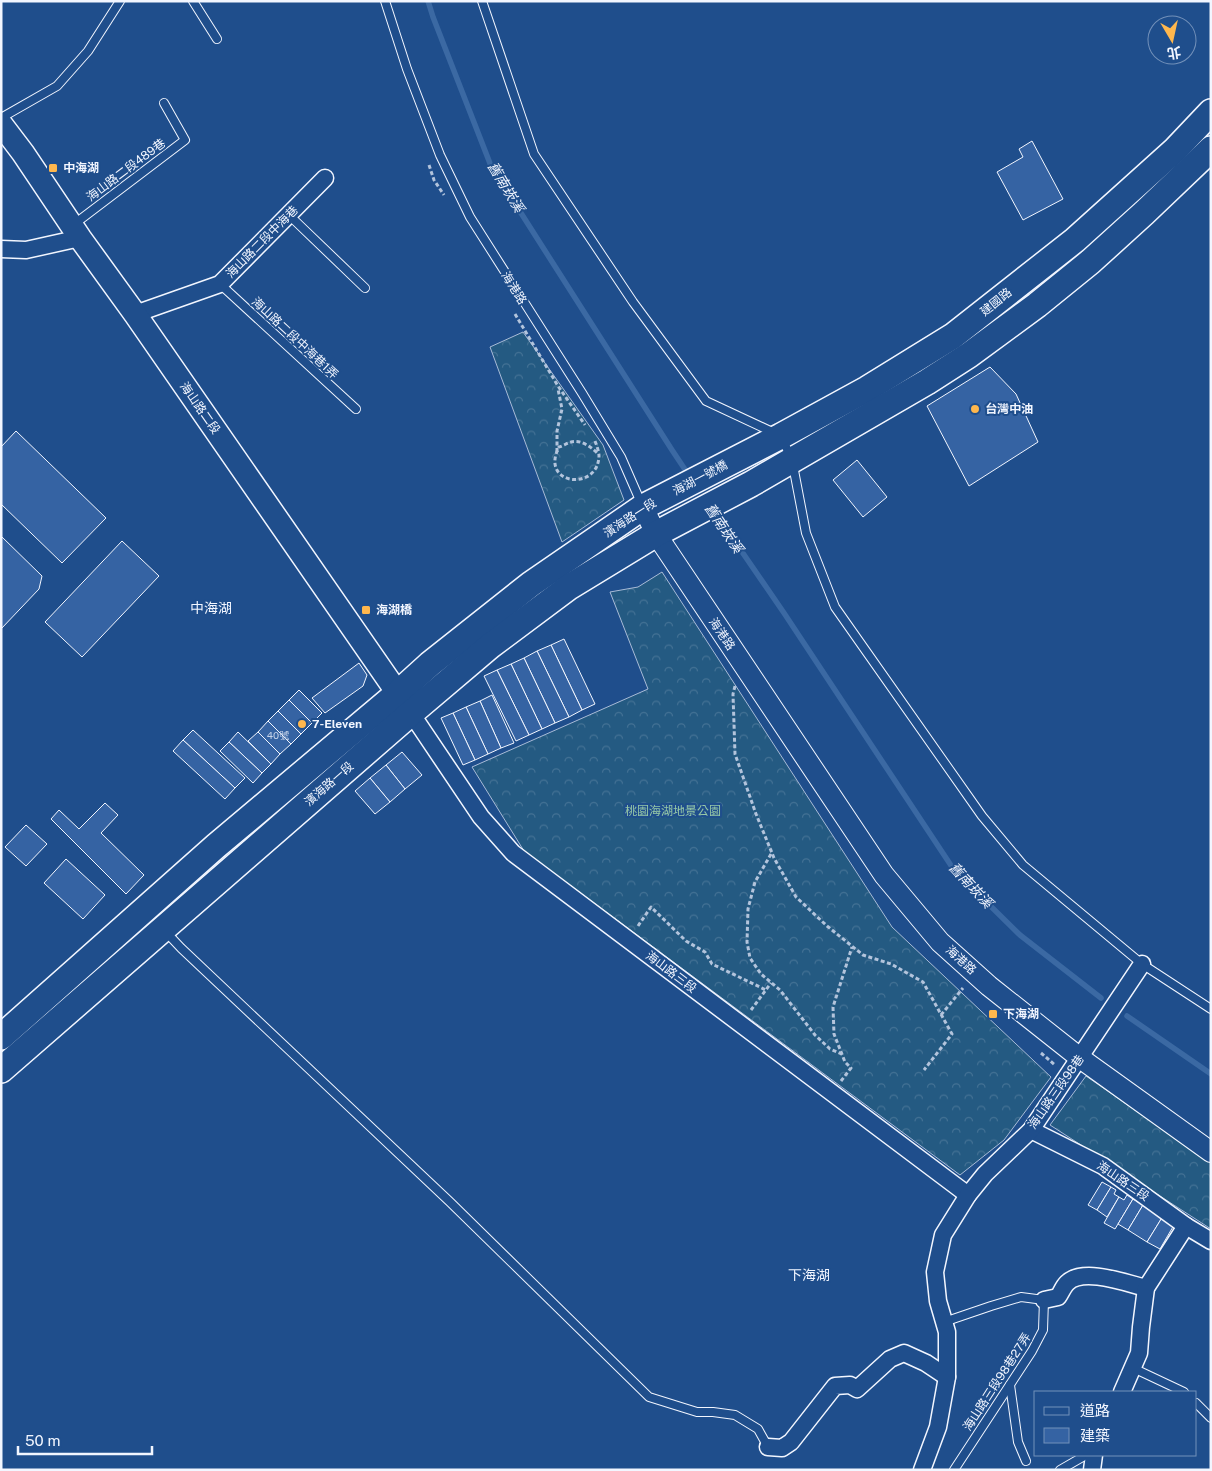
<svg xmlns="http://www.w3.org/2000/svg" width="1212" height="1471" font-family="'Public Sans','Noto Sans TC',sans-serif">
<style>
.forest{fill:url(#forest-crowns);stroke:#a8bbd7}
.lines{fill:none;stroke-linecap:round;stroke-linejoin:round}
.stream{stroke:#3b69a3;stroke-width:5.5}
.building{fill:#3563a3;stroke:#f2f6ff}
.service-casing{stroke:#f2f6ff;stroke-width:10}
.minor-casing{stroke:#f2f6ff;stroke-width:19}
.tertiary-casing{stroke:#f2f6ff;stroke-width:22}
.secondary-casing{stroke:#f2f6ff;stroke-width:25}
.primary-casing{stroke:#f2f6ff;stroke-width:28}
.path{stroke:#b3c4dc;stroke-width:3;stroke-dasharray:4 2.5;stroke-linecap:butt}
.service{stroke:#1f4e8c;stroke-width:8}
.minor{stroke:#1f4e8c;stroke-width:16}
.tertiary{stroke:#1f4e8c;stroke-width:20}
.secondary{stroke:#1f4e8c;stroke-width:22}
.primary{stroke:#1f4e8c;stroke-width:25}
.poi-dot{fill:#ffb74d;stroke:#1f4e8c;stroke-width:2}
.labels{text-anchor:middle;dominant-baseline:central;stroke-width:4;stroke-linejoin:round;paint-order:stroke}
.number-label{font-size:10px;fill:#c3d1e8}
.poi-label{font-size:12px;font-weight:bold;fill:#f2f6ff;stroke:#1f4e8c;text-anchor:start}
.street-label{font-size:12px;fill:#f2f6ff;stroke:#1f4e8c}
.park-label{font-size:12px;fill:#97c8a6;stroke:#1f4e8c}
.water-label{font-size:14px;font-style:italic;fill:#f2f6ff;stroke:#1f4e8c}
.neighbourhood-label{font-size:14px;fill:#f2f6ff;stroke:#1f4e8c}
</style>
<defs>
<pattern id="forest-crowns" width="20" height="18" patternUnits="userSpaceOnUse" patternTransform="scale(1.25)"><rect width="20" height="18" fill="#245a82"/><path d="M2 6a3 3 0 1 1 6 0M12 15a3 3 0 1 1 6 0" fill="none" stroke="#447295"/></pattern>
</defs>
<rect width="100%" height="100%" fill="#1f4e8c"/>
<!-- forest -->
<g class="forest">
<path d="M523,332L603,445L624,500L562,542L490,347Z"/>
<path d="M662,572L892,927L1051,1077L1004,1140L960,1175L524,851L472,767L648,689L610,592L638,587Z"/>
<path d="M1086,1076L1211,1163V1229L1050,1125Z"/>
</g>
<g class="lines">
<!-- stream -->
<g class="stream">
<path d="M428,1L433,17L491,166L672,450L690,477"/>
<path d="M714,511L784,613L954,870L1020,935L1101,998"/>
<path d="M1127,1016L1211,1074"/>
</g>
</g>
<!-- building -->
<g class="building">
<path d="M1032,141L1063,199L1023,220L997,172L1023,157L1019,149Z"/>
<path d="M990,367L1016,394L1038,442L969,486L927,406Z"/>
<path d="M16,431L106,518L62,563L1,504V447Z"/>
<path d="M857,460L887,497L863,517L833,480Z"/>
<path d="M1,536L42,576L39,589L1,629Z"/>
<path d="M122,541L159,576L82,657L45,622Z"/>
<path d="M564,639L595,704L582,710L551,645Z"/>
<path d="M551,645L582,710L569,717L537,651Z"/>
<path d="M537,651L569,717L555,723L524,658Z"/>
<path d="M524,658L555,723L542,729L511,664Z"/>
<path d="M359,663L367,675L363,686L325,713L312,698Z"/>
<path d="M511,664L542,729L529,735L497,670Z"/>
<path d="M497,670L529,735L516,741L484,676Z"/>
<path d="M299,690L322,713L312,723L289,700Z"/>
<path d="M492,695L514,743L501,748L480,701Z"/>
<path d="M289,700L312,723L301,734L278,711Z"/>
<path d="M480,701L501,748L488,754L466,707Z"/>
<path d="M466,707L488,754L475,760L453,713Z"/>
<path d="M278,711L301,734L291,744L268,721Z"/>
<path d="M453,713L475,760L463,765L441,718Z"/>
<path d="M268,721L291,744L280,754L258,732Z"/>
<path d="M193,730L245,778L235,788L183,740Z"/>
<path d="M238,732L271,764L262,773L229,742Z"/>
<path d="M258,732L280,754L271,764L248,741Z"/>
<path d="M183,740L235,788L225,799L173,751Z"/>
<path d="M229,742L262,773L253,783L220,751Z"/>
<path d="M402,752L422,775L405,789L386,765Z"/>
<path d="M386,765L405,789L390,802L370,778Z"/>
<path d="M370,778L390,802L375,814L355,791Z"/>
<path d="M105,803L118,815L101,833L144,875L126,894L51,819L59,810L79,829Z"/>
<path d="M26,825L47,844L26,866L5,847Z"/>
<path d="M66,859L105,895L83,919L44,883Z"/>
<path d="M1102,1182L1111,1187L1097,1210L1088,1205Z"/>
<path d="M1111,1187L1116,1190L1114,1194L1119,1197L1107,1217L1097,1210Z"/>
<path d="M1127,1195L1133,1199L1115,1229L1104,1223L1119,1197L1124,1200Z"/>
<path d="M1133,1199L1143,1205L1128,1230L1118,1224Z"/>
<path d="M1143,1205L1163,1216L1147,1242L1128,1230Z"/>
<path d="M1163,1216L1174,1225L1160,1249L1147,1242Z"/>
</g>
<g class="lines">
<!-- service casing -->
<g class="service-casing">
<g id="service">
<path d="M193,1L217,39"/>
<path d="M385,1L407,69L440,155L470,217L582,393L621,457L642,505"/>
<path d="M482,1L534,154L633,302L706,401L781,436L792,460L806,533L835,607L982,816L1023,865L1142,964L1211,1009"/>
<path d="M1,118L57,86L88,51L120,1"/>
<path d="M289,215L365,288"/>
<path d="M73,225L185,140L164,103"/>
<path d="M220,284L356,409"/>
<path d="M165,931L181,948L450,1202L649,1397L697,1412H713L735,1415L758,1429L768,1447"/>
<path d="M944,1322L991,1306L1021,1297L1044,1300L1043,1330L1032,1351L954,1470"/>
<path d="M1133,1368L1184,1392"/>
<path d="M1010,1385L1018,1442L1026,1461"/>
<path d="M1196,1403L1211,1418"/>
<path d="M1060,1470L1086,1455"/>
</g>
</g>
<!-- minor casing -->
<g class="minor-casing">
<g id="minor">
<path d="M1,249L26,250L80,238"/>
<path d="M135,314L220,284L325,178"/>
<path d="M411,713L481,817L513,853L968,1195"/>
<path d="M1031,1130L1103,1166L1186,1226L1211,1241"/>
<path d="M1044,1300L1058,1297C1061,1293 1063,1287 1067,1283C1083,1267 1126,1283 1146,1288"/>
<path d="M1122,1392L1139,1353L1141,1327L1146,1288L1186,1226"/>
<path d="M768,1447L782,1448L791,1442L835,1386L850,1385L857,1389L890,1359L904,1353L926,1363L947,1377"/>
<path d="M922,1470L938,1427L947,1377V1332L938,1301L935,1272L943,1235L968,1195L985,1174L1031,1130L1142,964"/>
<path d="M1092,1470L1094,1455"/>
</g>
</g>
<!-- tertiary casing -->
<g class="tertiary-casing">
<path id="tertiary" d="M643,507L656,534L884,875L940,942L989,986L1080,1058L1211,1152"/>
</g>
<!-- secondary casing -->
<g class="secondary-casing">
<path id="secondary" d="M1,124L23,153L80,238L135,314L408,708"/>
</g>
<!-- primary casing -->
<g class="primary-casing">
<g id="primary">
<path d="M1,1037L216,846L398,693L430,664L531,584L643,507L781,436L867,389L953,336L1075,240L1175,150L1211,112"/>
<path d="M1,1070L411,713L490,646L569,587L656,534L751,484L927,382L969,355L1037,305L1090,262L1144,213L1211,149"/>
</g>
</g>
<!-- path -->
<g class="path">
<path d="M429,165L434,180L444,195"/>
<path d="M515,314L558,386L585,425"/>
<path d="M595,441C597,446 599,452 599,456C598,492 539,485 559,447C563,446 567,443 571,442C581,439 593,448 599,455"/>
<path d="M557,452V431L562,409L558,389"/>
<path d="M735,686L733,694L735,754L756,814L774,858L796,897L827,926L863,955L891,964L923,982L952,1034L924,1070"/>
<path d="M771,854L755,882L748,909L747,942L750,958L761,974L780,990L815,1035L830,1049L842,1054"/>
<path d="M638,926L651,907L686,941L705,952L712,964L766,990"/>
<path d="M751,1010L771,983"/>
<path d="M941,1015L963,988"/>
<path d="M1041,1053L1055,1065"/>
<path d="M841,1081L851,1068L845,1062L834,1034L833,1007L852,947"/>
</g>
<!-- service -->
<use href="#service" class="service"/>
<!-- minor -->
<use href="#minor" class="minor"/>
<!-- tertiary -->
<use href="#tertiary" class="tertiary"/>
<!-- secondary -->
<use href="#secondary" class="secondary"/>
<!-- primary -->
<use href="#primary" class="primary"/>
</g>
<!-- markers -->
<g class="poi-dot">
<rect x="48" y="163" width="10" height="10" rx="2.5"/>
<circle cx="975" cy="409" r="5"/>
<rect x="361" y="605" width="10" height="10" rx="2.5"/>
<circle cx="302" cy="724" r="5"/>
<rect x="988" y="1009" width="10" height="10" rx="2.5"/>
</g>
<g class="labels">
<!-- number labels -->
<g class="number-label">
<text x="278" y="735">40號</text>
</g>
<!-- poi labels -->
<g class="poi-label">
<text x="63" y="168">中海湖</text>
<text x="985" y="409">台灣中油</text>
<text x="376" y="610">海湖橋</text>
<text x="312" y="724">7-Eleven</text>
<text x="1003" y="1014">下海湖</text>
</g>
<!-- street labels -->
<g class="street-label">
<text transform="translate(126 170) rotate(-37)">海山路二段489巷</text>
<text transform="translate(262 242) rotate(-45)">海山路二段中海巷</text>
<text transform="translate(514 288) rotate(58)">海港路</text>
<text transform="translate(996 302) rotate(-39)">建國路</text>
<text transform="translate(295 338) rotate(43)">海山路二段中海巷1弄</text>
<text transform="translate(200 408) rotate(55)">海山路二段</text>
<text transform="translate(700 478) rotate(-28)">海湖一號橋</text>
<text transform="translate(630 518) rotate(-33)">濱海路一段</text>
<text transform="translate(722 634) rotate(56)">海港路</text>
<text transform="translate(329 784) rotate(-41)">濱海路一段</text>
<text transform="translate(961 960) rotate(42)">海港路</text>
<text transform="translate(671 972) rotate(37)">海山路三段</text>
<text transform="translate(1056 1092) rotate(-55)">海山路三段98巷</text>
<text transform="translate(1123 1181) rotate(34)">海山路三段</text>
<text transform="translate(997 1382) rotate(-57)">海山路三段98巷27弄</text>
</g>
<!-- park labels -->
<g class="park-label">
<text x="673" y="811">桃園海湖地景公園</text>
</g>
<!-- water labels -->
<g class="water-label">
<text transform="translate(506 187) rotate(59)">舊南崁溪</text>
<text transform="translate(724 528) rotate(56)">舊南崁溪</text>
<text transform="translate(971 885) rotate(47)">舊南崁溪</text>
</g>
<!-- neighbourhood labels -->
<g class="neighbourhood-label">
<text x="211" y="608">中海湖</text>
<text x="809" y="1275">下海湖</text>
</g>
</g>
<!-- border -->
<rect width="1212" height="1471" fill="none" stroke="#f2f6ff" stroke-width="5"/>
<!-- legend -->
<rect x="1034" y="1391" width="162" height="65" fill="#1f4e8c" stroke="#7391ba"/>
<rect x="1044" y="1407" width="25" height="8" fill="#1f4e8c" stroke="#7391ba"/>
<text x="1080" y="1416" font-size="15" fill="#f2f6ff">道路</text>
<rect x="1044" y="1428" width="25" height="15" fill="#3563a3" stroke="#7391ba"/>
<text x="1080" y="1441" font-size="15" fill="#f2f6ff">建築</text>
<!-- north arrow -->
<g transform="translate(1172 40) rotate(171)"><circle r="24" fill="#1f4e8c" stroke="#7391ba"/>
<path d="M0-4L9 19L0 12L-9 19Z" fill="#ffb74d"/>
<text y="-8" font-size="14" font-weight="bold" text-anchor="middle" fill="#f2f6ff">北</text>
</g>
<!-- scale -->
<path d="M18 1446v8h134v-8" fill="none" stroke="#f2f6ff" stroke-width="2.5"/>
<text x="25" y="1446" font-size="15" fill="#f2f6ff" stroke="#1f4e8c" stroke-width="4" paint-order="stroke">50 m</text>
</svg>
